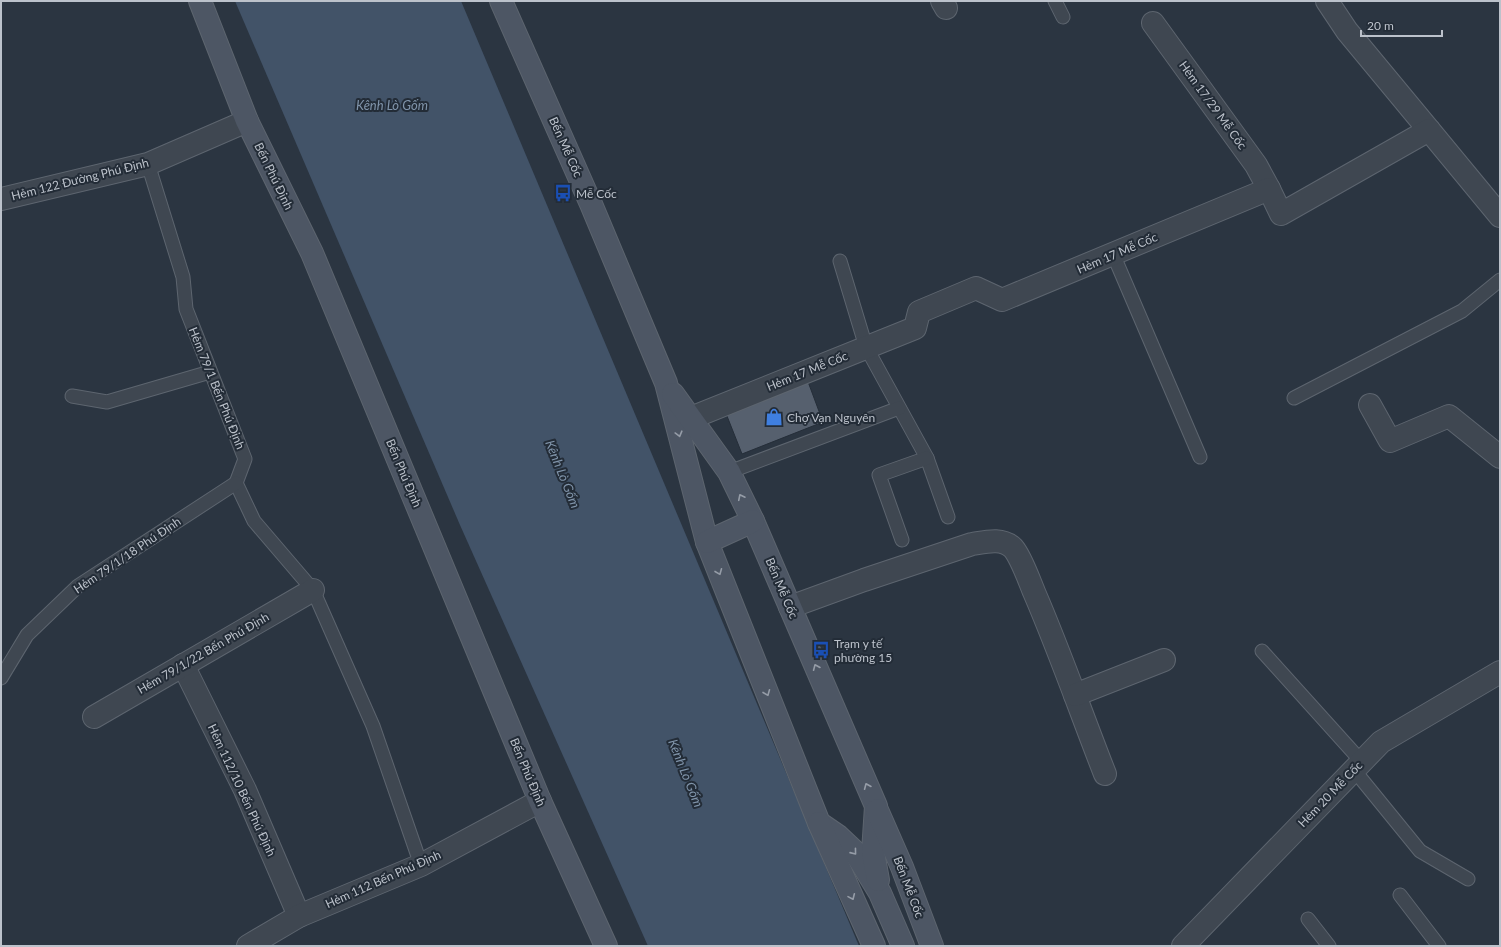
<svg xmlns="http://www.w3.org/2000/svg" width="1501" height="947" font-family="Lato,sans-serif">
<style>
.water{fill:#425368}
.building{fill:#56606e;stroke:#252e39}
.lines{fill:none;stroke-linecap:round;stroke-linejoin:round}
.lane-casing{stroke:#5d656f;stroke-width:15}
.street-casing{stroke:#5d656f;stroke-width:24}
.secondary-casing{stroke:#5d656f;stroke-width:24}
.lane{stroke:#3f4751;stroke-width:13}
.street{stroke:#3f4751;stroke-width:22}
.secondary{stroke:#4d5664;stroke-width:22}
.oneway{stroke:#959ca7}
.labels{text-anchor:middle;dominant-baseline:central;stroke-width:4;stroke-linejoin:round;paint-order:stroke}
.street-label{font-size:12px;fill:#bcc2cb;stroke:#232c37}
.poi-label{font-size:12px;fill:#bcc2cb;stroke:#232c37;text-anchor:start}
.water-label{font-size:13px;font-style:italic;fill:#8094aa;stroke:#232c37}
</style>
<rect width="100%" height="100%" fill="#2b3541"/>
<!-- water -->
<path class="water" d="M235,1H461L859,946H648L460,525Z"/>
<!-- building -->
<path class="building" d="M807,379L823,422L742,454L725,411Z"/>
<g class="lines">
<!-- lane casing -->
<g class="lane-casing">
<g id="lane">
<path d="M1055,1L1063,17"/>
<path d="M148,164L183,277L186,309L245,459L236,483L254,521L313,590L373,726L421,865"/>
<path d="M1113,254L1200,457"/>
<path d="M840,261L866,347L927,458L948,517"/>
<path d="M72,396L107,402L210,372"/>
<path d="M1294,398L1462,311L1500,280"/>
<path d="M729,472L899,408"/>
<path d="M902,540L879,475L927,458"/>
<path d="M1262,651L1362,762"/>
<path d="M1,678L27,635L78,586L236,483"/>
<path d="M1354,770L1420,851L1468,879"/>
<path d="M1400,895L1439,946"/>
<path d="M1308,919L1329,946"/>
</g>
</g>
<!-- street casing -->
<g class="street-casing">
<g id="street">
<path d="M942,1L946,8"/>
<path d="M1327,1L1347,31L1429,130"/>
<path d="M1153,23L1256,165L1269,189"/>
<path d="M1,199L148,164L247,121"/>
<path d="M1370,405L1390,441L1449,416L1500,457"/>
<path d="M691,418L915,328L919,312L976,288L1002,300L1269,189L1281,214L1429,130L1500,216"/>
<path d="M790,607L864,580L972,544C985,542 1002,537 1013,548C1021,557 1029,580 1034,592C1060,652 1081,713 1105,774"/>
<path d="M183,665L245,790L299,916"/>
<path d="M1075,695L1164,660"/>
<path d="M94,717L313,590"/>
<path d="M248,946L299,916L421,865L540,801"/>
<path d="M1183,946L1381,742L1500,672"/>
</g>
</g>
<!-- secondary casing -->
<g class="secondary-casing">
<g id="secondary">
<path d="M200,1L247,121L312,253L540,801L606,946"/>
<path d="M501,1L591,204L666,383L707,542L819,823L838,836L855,852L880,893L903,946"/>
<path d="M673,394L729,472L753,521L876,806L873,852L878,880"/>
<path d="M707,542L753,521"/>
<path d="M877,810L902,867L932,946"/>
<path d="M819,823L874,946"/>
</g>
</g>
<!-- lane -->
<use href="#lane" class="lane"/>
<!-- street -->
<use href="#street" class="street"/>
<!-- secondary -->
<use href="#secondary" class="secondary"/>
</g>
<!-- one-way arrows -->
<defs><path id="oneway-chevron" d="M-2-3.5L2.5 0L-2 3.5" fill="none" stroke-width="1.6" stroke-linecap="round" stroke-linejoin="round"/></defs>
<g class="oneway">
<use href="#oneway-chevron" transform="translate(679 434) rotate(75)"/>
<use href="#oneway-chevron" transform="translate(741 497) rotate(-116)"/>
<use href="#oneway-chevron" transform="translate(719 572) rotate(68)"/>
<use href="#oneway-chevron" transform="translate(816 667) rotate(-113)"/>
<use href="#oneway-chevron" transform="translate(767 693) rotate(68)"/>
<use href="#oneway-chevron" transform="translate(867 786) rotate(-113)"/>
<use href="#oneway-chevron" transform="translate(854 852) rotate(51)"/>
<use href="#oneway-chevron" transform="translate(852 897) rotate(66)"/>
</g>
<!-- icons -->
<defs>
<g id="bus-bare" transform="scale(1.38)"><path d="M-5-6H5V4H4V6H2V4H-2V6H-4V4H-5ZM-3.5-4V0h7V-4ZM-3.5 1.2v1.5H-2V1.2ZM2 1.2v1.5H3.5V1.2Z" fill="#1a4fb4" stroke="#232c37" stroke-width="2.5" paint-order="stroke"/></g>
<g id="shop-bare" transform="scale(1.38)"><path d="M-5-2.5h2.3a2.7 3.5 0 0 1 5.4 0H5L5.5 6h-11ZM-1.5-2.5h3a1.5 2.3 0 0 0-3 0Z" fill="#3f7fe0" stroke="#232c37" stroke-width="2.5" paint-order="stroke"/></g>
</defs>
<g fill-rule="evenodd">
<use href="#bus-bare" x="563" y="193"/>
<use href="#shop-bare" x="774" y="417"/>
<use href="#bus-bare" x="821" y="650"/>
</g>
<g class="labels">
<!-- street labels -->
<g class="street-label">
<text transform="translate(1213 105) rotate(54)">Hẻm 17/29 Mễ Cốc</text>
<text transform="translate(566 147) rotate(66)">Bến Mễ Cốc</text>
<text transform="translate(274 176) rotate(64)">Bến Phú Định</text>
<text transform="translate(80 179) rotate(-14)">Hẻm 122 Đường Phú Định</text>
<text transform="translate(1117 253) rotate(-23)">Hẻm 17 Mễ Cốc</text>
<text transform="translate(807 371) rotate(-22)">Hẻm 17 Mễ Cốc</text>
<text transform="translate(217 388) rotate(68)">Hẻm 79/1 Bến Phú Định</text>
<text transform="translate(404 473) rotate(67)">Bến Phú Định</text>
<text transform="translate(127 555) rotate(-34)">Hẻm 79/1/18 Phú Định</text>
<text transform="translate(782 588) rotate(67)">Bến Mễ Cốc</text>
<text transform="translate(203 653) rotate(-30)">Hẻm 79/1/22 Bến Phú Định</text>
<text transform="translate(528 772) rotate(67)">Bến Phú Định</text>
<text transform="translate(242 790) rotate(65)">Hẻm 112/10 Bến Phú Định</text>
<text transform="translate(1330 794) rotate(-46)">Hẻm 20 Mễ Cốc</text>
<text transform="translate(383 879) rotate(-24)">Hẻm 112 Bến Phú Định</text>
<text transform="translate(909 887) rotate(69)">Bến Mễ Cốc</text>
</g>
<!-- poi labels -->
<g class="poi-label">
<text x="576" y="193">Mễ Cốc</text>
<text x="787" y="417">Chợ Vạn Nguyên</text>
<text x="834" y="643">Trạm y tế<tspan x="834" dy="14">phường 15</tspan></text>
</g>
<!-- water labels -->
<g class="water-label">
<text x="392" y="105">Kênh Lò Gốm</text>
<text transform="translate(563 474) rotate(68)">Kênh Lò Gốm</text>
<text transform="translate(686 773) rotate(68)">Kênh Lò Gốm</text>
</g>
</g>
<!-- border -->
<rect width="1501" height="947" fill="none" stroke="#bcc2cb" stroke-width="4"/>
<!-- scale -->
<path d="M1361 30v6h81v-6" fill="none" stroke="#bcc2cb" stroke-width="2"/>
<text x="1367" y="30" font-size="12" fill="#bcc2cb" stroke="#232c37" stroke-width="3" paint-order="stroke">20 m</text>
</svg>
